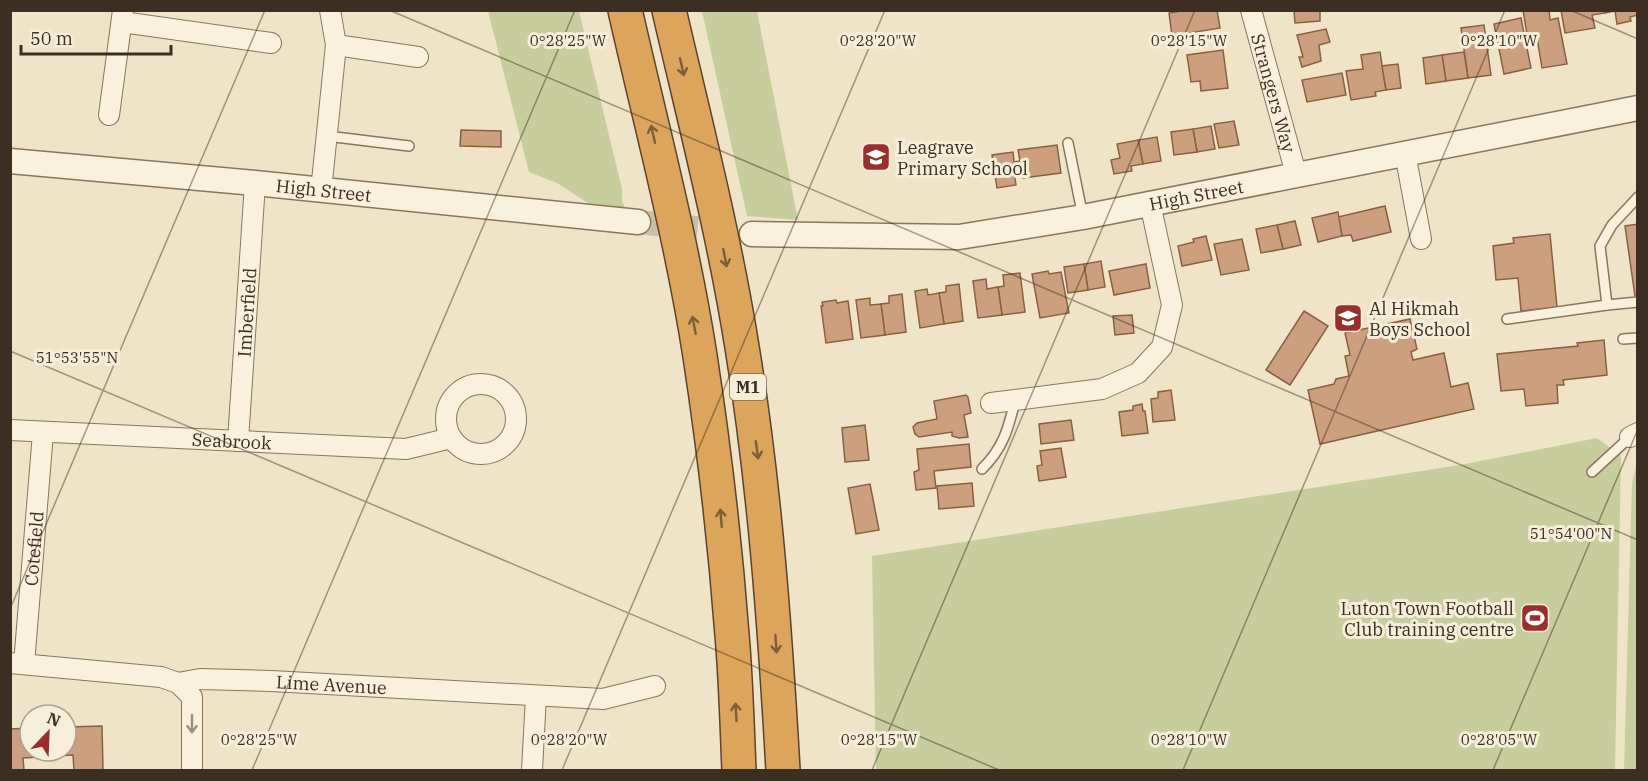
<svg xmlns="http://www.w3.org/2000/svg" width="1648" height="781" font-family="'IBM Plex Serif',serif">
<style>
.green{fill:#c7cd9c}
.building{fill:#cca07f;stroke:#8a6043;stroke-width:1.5}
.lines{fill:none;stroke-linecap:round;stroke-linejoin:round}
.tertiary-tunnel{stroke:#cbc0a6;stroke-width:24;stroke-dasharray:24 12;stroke-linecap:butt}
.service-casing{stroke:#8b765d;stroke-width:12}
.minor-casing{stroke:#8b765d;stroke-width:22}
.tertiary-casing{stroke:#8b765d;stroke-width:27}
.motorway-casing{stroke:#594431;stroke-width:36}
.service{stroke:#f9f1dc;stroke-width:9}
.minor{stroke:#f9f1dc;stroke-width:20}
.tertiary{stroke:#f9f1dc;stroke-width:24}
.motorway{stroke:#dca55b;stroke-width:33}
.oneway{stroke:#7c5e38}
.oneway2{stroke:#9a907e}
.ticks{fill:none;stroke:#3c2e20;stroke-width:1.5;stroke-opacity:0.45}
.labels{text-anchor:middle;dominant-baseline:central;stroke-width:6;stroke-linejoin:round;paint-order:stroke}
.shield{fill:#f6eed8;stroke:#746857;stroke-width:1.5}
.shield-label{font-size:16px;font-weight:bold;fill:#3c2e20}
.street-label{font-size:18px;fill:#3c2e20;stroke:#f6eed8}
.poi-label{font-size:18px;fill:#3c2e20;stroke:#f6eed8;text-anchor:start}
.ticks-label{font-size:15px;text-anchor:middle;fill:#3c2e20;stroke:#f6eed8;stroke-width:6;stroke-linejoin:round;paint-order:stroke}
</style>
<rect width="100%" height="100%" fill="#efe4c8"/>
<!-- green -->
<g class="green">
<path d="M488,11H579L622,189V202L625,207H613L612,205L609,208L594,207L557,183L529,172Z"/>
<path d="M702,11H757L798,220L747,216Z"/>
<path d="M1597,438L1621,456L1615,770H876L872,556L1460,465Z"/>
<path d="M1637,462L1638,770H1624L1632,483Z"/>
</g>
<!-- building -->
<g class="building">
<path d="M1187,10H1217L1220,28L1172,36L1169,13Z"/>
<path d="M1294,10H1320V21L1295,23Z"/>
<path d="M1523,10H1549L1550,20L1558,18L1567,64L1542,68L1537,38L1528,40Z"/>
<path d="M1561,10H1604L1605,13L1592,15L1595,28L1565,33Z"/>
<path d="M1604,10H1638V15L1630,17L1631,21L1617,24L1615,11L1605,13Z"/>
<path d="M1521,18L1531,68L1504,74L1494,24Z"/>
<path d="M1484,25L1491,75L1468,78L1461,28Z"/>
<path d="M1326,29L1330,42L1319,45L1321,61L1302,67L1299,57H1303L1297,35Z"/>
<path d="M1223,50L1228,88L1201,91L1200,81L1191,82L1187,55Z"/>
<path d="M1380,52L1386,90L1375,92L1376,96L1351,100L1346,71L1363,69L1361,55Z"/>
<path d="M1464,52L1468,78L1446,81L1442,55Z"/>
<path d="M1442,55L1446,81L1426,84L1423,58Z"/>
<path d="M1398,64L1401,88L1386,90L1382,66Z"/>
<path d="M1342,73L1346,95L1307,102L1302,80Z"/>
<path d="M1234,121L1239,145L1219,148L1214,124Z"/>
<path d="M1211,126L1215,149L1197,152L1193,129Z"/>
<path d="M1193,129L1197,152L1174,155L1171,132Z"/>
<path d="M461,130L501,131V147L460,146Z"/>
<path d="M1157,137L1161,161L1143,164L1138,140Z"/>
<path d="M1138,140L1143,164L1131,166L1132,171L1114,174L1111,160L1120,158L1117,144Z"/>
<path d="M1057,145L1061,173L1023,178L1021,166L1013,167L1016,185L997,188L992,155L1013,152L1014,162L1020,161L1018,150Z"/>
<path d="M1385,206L1391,232L1353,241L1351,235L1342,236L1338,217Z"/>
<path d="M1338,212L1342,236L1318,242L1312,218Z"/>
<path d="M1295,221L1301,245L1283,249L1277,225Z"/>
<path d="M1638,224V296H1635L1625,226Z"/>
<path d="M1277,225L1283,249L1261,253L1256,229Z"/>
<path d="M1550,234L1557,307L1521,311L1518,278L1496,280L1493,246L1514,243L1513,238Z"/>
<path d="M1206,236L1212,260L1182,266L1178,246L1194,242L1193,239Z"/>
<path d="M1242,239L1249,270L1221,275L1214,244Z"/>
<path d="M1101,261L1105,287L1088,290L1084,264Z"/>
<path d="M1084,264L1088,290L1068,293L1064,267Z"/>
<path d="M1146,264L1150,288L1114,295L1109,271Z"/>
<path d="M1048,271L1049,274L1061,272L1069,313L1040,318L1032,274Z"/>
<path d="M1020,273L1025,312L1002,315L998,287L1004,286L1003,275Z"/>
<path d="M986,279L987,289L998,287L1002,315L978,318L973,281Z"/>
<path d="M959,284L963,321L944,324L939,293L946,292V286Z"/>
<path d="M927,289L928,295L939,293L944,324L920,328L915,291Z"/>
<path d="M902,294L906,332L885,335L881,304L889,303V296Z"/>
<path d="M870,298V305L881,304L885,335L861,338L856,300Z"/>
<path d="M836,300L837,303L848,301L853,339L826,343L821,306H823L822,302Z"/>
<path d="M1304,311L1328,326L1290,385L1266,370Z"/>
<path d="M1132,315L1134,333L1115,335L1113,316Z"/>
<path d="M1410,319L1417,349L1411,352L1413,360L1444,353L1451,387L1468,383L1474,409L1320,444L1308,390L1334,384L1336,379L1349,376L1345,356L1350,355L1345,333Z"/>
<path d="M1604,340L1607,375L1563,380L1564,385H1557L1558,403L1526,406L1524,389L1501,391L1497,354L1578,346L1577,343Z"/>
<path d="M1171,390L1175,420L1153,422L1151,399L1158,398V392Z"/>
<path d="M966,395L968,397L971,413L964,415L968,437L959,438L952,436V432L919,437L915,434L913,427L917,423L937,419L934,401Z"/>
<path d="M1142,404L1143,411H1145L1148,433L1122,436L1119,412L1133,410V406Z"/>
<path d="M1071,420L1074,440L1041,444L1039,424Z"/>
<path d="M865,425L869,460L845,462L842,428Z"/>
<path d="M969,444L971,467L934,471L936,488L916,490L914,472L919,470L917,449Z"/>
<path d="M1061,448L1066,477L1039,481L1037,466L1042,465L1040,451Z"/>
<path d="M972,483L974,506L939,509L937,486Z"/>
<path d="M870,484L879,530L856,534L848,488Z"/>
<path d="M102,726L103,770H74L73,755L23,758L24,770H10V729L30,728V751H66V727Z"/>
</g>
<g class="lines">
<!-- tertiary-tunnel -->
<path class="tertiary-tunnel" d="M638,222L752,234"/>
<!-- service casing -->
<g class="service-casing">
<g id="service">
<path d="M327,136L409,146"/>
<path d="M1068,143L1083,217"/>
<path d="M1607,305L1638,302"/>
<path d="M1507,319L1607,305L1600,246L1612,225L1638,197"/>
<path d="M1623,339L1638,338"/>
<path d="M982,469C1003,448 1008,430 1015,401"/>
<path d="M1592,472L1630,437"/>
</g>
</g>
<!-- minor casing -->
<g class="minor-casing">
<g id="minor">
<path id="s1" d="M1251,10L1296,174"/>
<path d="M122,22L271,43"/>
<path d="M336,45L418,57"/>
<path d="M109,115L123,10"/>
<path d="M1405,153L1421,239"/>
<path d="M321,191L336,45L330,10"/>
<circle cx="481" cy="419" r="35"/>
<path d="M991,403L1102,389L1138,373L1162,347L1172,305L1150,203"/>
<path id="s2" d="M10,430L406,449L451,438"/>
<path d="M1630,437L1638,433"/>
<path id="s3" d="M238,441L255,183"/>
<path d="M10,663L161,677L178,683L192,697V770"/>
<path id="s4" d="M24,664L43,433"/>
<path id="s5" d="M178,683L200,679L271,681L603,699L655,686"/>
<path d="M532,770L536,696"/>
</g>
</g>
<!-- tertiary casing -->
<g class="tertiary-casing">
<g id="tertiary">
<path id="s6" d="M10,161L255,183L638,222"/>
<path id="s7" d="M752,234L959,237L1083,217L1638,108"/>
</g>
</g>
<!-- motorway casing -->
<g class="motorway-casing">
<g id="motorway">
<path d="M625,10C651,125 682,240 700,356C714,448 725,541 732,635C736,680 737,725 739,770"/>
<path d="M669,10C695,122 724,234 742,347C765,487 775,629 783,770"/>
</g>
</g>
<!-- service -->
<use href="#service" class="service"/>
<!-- minor -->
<use href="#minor" class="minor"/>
<!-- tertiary -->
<use href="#tertiary" class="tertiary"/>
<!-- motorway -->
<use href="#motorway" class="motorway"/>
</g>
<!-- one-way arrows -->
<defs><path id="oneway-shaft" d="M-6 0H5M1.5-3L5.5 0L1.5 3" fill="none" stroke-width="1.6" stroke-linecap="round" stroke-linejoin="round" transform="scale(1.5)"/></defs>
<g class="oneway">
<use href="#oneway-shaft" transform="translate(682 67) rotate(77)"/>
<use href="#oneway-shaft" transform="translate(653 134) rotate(-103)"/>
<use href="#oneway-shaft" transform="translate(725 258) rotate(79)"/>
<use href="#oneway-shaft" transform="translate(694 325) rotate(-101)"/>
<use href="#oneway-shaft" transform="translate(757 450) rotate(82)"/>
<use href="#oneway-shaft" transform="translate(721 518) rotate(-95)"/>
<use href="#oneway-shaft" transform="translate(776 644) rotate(86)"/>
<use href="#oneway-shaft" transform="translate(736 712) rotate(-93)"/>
</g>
<use class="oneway2" href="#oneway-shaft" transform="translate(192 724) rotate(90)"/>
<!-- ticks -->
<path class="ticks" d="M389,10L1638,540M1570,10L1638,39M10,351L999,770M10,609L265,10M252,770L575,10M562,770L885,10M872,770L1195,10M1183,770L1505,10M1493,770L1638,429"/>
<!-- icons -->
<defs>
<g id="school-square" transform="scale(1.5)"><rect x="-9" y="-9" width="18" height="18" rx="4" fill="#9a2d2d" stroke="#f6eed8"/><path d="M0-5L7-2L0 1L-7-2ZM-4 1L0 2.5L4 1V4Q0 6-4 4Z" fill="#fff"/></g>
<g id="stadium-square" transform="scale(1.5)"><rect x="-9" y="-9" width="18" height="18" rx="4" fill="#9a2d2d" stroke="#f6eed8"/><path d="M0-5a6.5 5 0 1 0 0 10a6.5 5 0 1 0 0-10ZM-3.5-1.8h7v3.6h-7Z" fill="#fff"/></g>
</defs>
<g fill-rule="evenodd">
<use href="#school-square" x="876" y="157"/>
<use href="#school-square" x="1348" y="318"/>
<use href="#stadium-square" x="1535" y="618"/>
</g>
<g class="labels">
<!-- shield labels -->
<rect class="shield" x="730" y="374" width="36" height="26" rx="4.5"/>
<g class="shield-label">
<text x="748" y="387">M1</text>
</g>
<!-- street labels -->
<g class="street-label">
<text stroke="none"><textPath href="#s1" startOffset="86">Strangers Way</textPath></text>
<text stroke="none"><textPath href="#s6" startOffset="315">High Street</textPath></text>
<text stroke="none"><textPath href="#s7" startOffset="448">High Street</textPath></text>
<text stroke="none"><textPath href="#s3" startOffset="129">Imberfield</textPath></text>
<text stroke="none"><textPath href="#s2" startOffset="222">Seabrook</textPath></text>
<text stroke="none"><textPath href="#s4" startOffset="116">Cotefield</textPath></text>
<text stroke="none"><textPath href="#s5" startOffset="154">Lime Avenue</textPath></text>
</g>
<!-- poi labels -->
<g class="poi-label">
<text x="897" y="147">Leagrave<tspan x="897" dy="21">Primary School</tspan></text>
<text x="1369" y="308">Al Hikmah<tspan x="1369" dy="21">Boys School</tspan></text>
<text x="1514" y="608" text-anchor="end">Luton Town Football<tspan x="1514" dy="21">Club training centre</tspan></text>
</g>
</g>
<g class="ticks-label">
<text x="568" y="46">0°28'25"W</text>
<text x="878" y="46">0°28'20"W</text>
<text x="1189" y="46">0°28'15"W</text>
<text x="1499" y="46">0°28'10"W</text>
<text x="77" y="363">51°53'55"N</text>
<text x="1571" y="539">51°54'00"N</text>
<text x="259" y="745">0°28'25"W</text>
<text x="569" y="745">0°28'20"W</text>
<text x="879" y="745">0°28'15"W</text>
<text x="1189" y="745">0°28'10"W</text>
<text x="1499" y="745">0°28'05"W</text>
</g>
<!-- border -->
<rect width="1648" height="781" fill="none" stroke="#3c2e20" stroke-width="24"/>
<!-- north arrow -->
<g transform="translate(48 733) rotate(23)"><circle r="28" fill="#f6eed8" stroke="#aca18e" stroke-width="1.5"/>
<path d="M0-4.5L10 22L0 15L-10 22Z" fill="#9a2d2d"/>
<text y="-9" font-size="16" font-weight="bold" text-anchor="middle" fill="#3c2e20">N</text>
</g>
<!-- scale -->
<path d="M21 45v9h150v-9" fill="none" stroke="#3c2e20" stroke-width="3"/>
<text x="30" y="45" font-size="18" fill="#3c2e20" stroke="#f6eed8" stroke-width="4.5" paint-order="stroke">50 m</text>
</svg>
